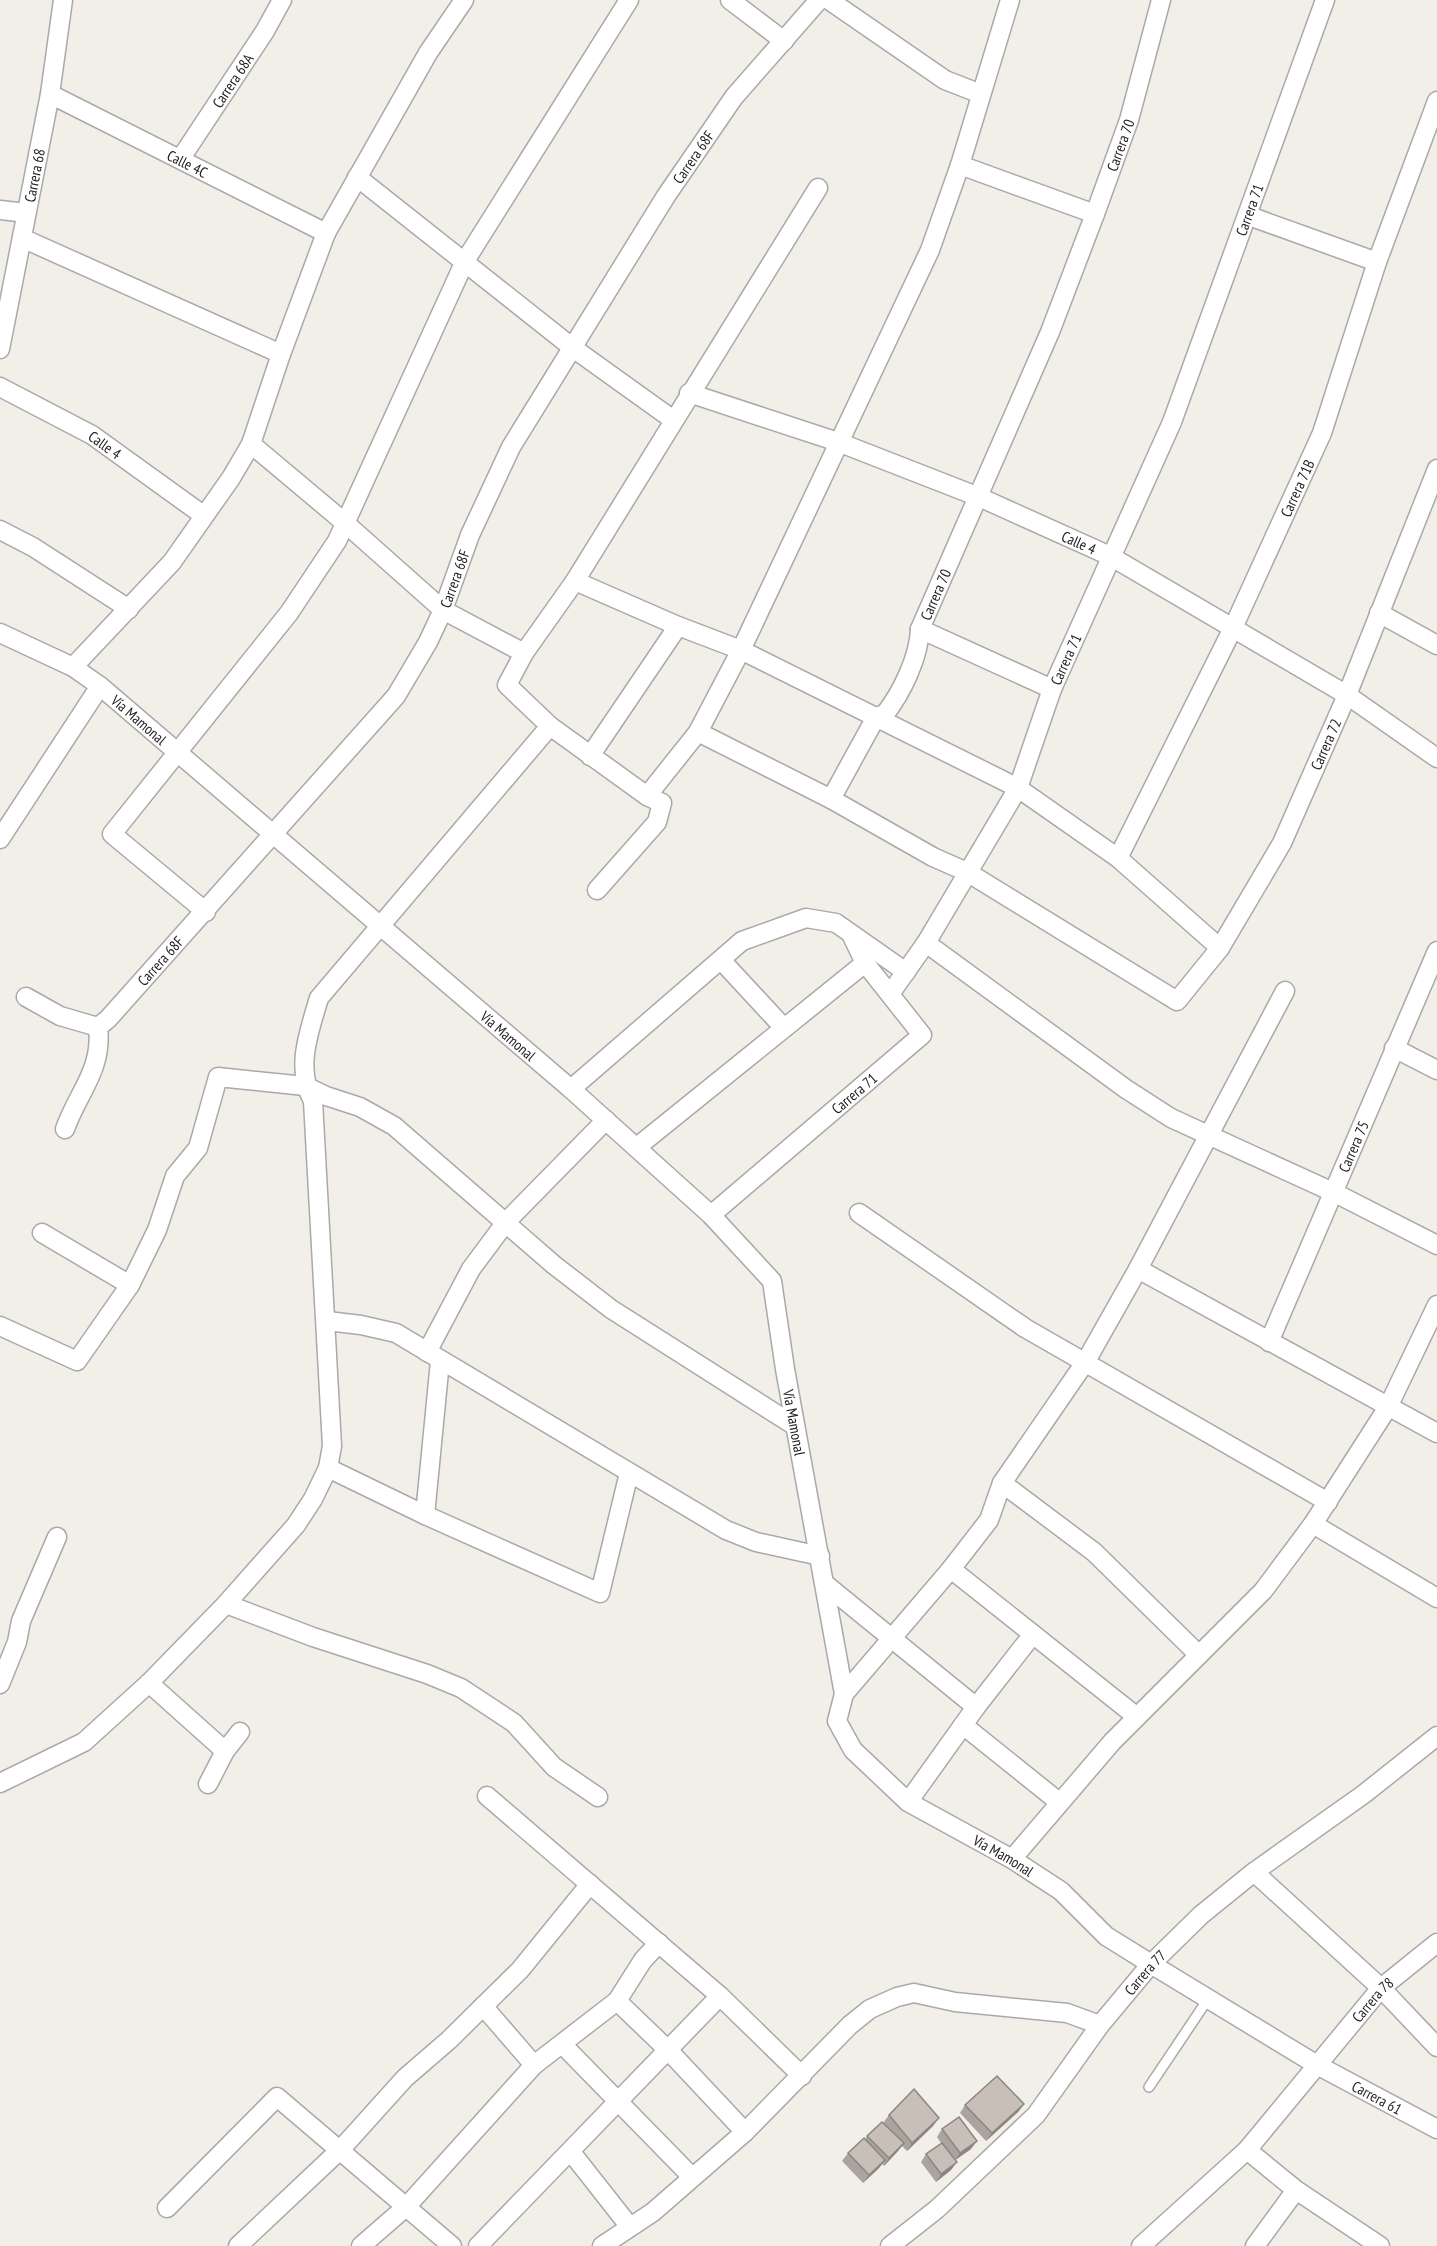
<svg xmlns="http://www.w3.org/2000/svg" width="1437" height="2246" font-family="'PT Sans Narrow',sans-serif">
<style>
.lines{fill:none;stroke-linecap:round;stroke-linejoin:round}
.service-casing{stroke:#a9a9a9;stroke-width:12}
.minor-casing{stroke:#a9a9a9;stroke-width:21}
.service{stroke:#fff;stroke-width:9}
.minor{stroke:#fff;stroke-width:18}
.wall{fill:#aba49e}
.shaded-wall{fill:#8b8681}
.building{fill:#c7bfb8;stroke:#8b8681;stroke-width:1.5}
.labels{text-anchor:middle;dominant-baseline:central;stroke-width:4.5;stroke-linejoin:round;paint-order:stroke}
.street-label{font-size:15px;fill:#222;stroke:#fff}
</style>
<rect width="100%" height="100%" fill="#f2efe9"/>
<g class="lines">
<!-- service casing -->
<g class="service-casing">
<path id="service" d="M1149,2087L1208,1999"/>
</g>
<!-- minor casing -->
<g class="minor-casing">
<g id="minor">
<path d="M730,0L784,41"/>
<path d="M829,0L945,80L981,94"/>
<path id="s1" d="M50,94L326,233"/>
<path id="s2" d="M181,158L265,31L282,0"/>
<path d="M960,165L1095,214"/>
<path d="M357,177L573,348L672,419"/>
<path d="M0,210L26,213"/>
<path d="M1249,216L1377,262"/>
<path d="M22,238L281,354"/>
<path id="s3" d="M0,349L50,94L63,0"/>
<path id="s4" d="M0,387L92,435L203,515"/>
<path id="s5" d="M689,393L838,442L979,497L1110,556L1347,695L1437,758"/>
<path d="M251,444L344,522L443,610L524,653"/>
<path d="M0,530L33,547L129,609"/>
<path d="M575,581L678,626L741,650L1018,788L1118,858L1220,948"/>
<path d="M1379,613L1437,645"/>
<path d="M920,629L1052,689"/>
<path id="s6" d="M0,633L73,667L100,686L571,1089L711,1215L772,1281L785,1369L844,1694L837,1721L853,1750L908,1802L1012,1859L1061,1891L1106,1936L1151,1964L1317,2065L1437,2129"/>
<path d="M73,667L172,562L231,478L251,444L281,354L326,233L428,53L464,0"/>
<path id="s7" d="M698,732L831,799L933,857L967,872L1177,1001L1220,948L1282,843L1347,695L1437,469"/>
<path d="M590,756L678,626"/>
<path d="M647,796L698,732L741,650L930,250L960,165L1010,0"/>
<path id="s8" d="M831,799L876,717L885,714C902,692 919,657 920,629L1050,332L1095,214L1129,120L1161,0"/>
<path d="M0,839L100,686"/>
<path id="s9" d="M1118,858L1233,628L1322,433L1377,262L1437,101"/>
<path d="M597,890L657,822L662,803L647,796L550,726L507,685L524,653L575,581L818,188"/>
<path d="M206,912L112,834L289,613L337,541L465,261L629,0"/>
<path d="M926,943L1126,1089L1171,1118L1335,1193L1437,1245"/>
<path d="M721,960L784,1028"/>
<path id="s10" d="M890,994L926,943L1018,788L1052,689L1172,422L1325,0"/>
<path d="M26,997L60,1016L98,1027"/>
<path d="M1394,1048L1437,1070"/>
<path d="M571,1089L742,941L806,918L836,923L906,972"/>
<path id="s11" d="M65,1129C78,1092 103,1070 98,1027L108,1019L396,696L428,642L443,610L470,535L511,447L666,196L734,97L819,0"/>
<path d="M637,1147L865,963"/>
<path d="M859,1213L1025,1328L1328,1502"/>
<path id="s12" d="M711,1215L922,1035L865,963L852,936"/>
<path d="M42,1233L130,1285"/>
<path d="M1138,1269L1437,1433"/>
<path d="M327,1321L361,1325L396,1333L726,1530L756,1542L820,1556"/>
<path d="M0,1326L77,1361L130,1285L157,1230L175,1176L198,1148L218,1077L305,1086L326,1096L360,1107L394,1126L554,1265L611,1309L795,1426"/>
<path id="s13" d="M1269,1342L1437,951"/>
<path d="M427,1352L471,1269L506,1222L606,1120"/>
<path d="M328,1468L425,1515L600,1593L629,1473"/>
<path d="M1002,1483L1094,1552L1199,1655"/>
<path d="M425,1515L440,1361"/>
<path d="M1313,1524L1437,1598"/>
<path d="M951,1569L1137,1717"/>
<path d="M825,1584L976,1707"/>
<path d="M226,1604L313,1637L427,1674L461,1688L514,1723L554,1767L598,1797"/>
<path d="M149,1683L225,1751"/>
<path d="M0,1684L17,1642L21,1621L57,1537"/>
<path d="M844,1694L951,1569L989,1520L1002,1483L1086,1361L1138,1269L1285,991"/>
<path d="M963,1725L1059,1802"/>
<path d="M0,1783L84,1742L149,1683L226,1604L296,1525L313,1499L328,1468L332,1446L313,1101C295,1068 309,1032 319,998L550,726"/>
<path d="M208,1784L225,1751L240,1732"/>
<path d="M487,1796L720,1996L802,2076"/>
<path d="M908,1802L976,1707L1033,1634"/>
<path d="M1012,1859L1112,1742L1263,1591L1313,1524L1388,1407L1437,1305"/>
<path d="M1254,1872L1381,1988L1437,2047"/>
<path d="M617,2001L668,2050L745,2132"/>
<path d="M483,2006L534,2065"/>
<path d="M562,2044L691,2176"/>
<path d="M1247,2150L1296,2190L1380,2246"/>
<path d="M571,2152L630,2227"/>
<path d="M167,2208L277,2097L452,2246"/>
<path d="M238,2246L341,2149L405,2078L449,2040L520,1970L590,1884"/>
<path d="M361,2246L407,2206L534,2065L617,2001L643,1960L659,1943"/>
<path d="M478,2246L720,1996"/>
<path d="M602,2246L653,2212L745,2132L850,2025L870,2009L897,1997L914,1993L955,2002L1067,2013L1100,2025"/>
<path id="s14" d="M890,2246L937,2209L1036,2115L1100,2025L1151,1964L1201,1915L1254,1872L1364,1794L1437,1736"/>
<path id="s15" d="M1141,2246L1247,2150L1381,1988L1437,1943"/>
<path d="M1255,2246L1296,2190"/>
</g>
</g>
<!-- service -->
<use href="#service" class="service"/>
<!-- minor -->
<use href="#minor" class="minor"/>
</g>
<!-- wall -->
<g class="wall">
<path d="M1024,2104L1018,2112L986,2141L960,2113L965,2105Z"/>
<path d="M889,2115L933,2126L907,2151L902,2146L898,2151L884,2166L882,2164L879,2168L863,2183L842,2161L848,2153L865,2140L867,2136L883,2123Z"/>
<path d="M942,2129L971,2149L955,2160L951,2170L936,2182L921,2162L926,2154L941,2143L937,2137Z"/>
</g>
<!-- shaded-wall -->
<g class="shaded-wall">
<path d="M1024,2104L1018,2112L986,2141L992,2133Z"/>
<path d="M939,2118L933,2126L907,2151L912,2143Z"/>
<path d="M977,2141L971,2149L954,2161L960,2153Z"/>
<path d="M904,2143L898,2151L884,2166L889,2158Z"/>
<path d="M885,2160L879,2168L863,2183L869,2175Z"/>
<path d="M957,2162L951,2170L936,2182L941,2174Z"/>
</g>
<!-- building -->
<g class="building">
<path d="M997,2076L1024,2104L992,2133L965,2105Z"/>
<path d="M914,2089L939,2118L912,2143L889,2115Z"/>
<path d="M959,2117L977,2141L960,2153L942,2129Z"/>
<path d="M882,2122L904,2143L889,2158L867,2136Z"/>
<path d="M864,2138L885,2160L869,2175L848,2153Z"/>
<path d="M942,2143L957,2162L941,2174L926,2154Z"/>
</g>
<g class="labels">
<!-- street labels -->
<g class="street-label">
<text stroke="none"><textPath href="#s2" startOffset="93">Carrera 68A</textPath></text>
<text stroke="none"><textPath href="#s8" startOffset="720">Carrera 70</textPath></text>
<text stroke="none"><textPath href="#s11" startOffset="1172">Carrera 68F</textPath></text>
<text stroke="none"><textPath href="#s1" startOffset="154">Calle 4C</textPath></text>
<text stroke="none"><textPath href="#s3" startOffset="177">Carrera 68</textPath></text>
<text stroke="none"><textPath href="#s10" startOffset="866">Carrera 71</textPath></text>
<text stroke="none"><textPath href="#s4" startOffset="120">Calle 4</textPath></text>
<text stroke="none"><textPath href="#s9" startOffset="411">Carrera 71B</textPath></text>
<text stroke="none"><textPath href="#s5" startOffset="418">Calle 4</textPath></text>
<text stroke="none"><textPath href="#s11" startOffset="686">Carrera 68F</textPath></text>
<text stroke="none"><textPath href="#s8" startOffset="234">Carrera 70</textPath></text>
<text stroke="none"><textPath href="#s10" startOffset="380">Carrera 71</textPath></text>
<text stroke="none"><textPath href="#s6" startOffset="165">Vía Mamonal</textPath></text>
<text stroke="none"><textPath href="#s7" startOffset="848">Carrera 72</textPath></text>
<text stroke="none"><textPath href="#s11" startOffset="200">Carrera 68F</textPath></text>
<text stroke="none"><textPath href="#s6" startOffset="651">Vía Mamonal</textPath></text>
<text stroke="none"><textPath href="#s12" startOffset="188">Carrera 71</textPath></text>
<text stroke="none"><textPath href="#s13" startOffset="213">Carrera 75</textPath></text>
<text stroke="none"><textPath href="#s6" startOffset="1155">Vía Mamonal</textPath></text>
<text stroke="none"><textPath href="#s6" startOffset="1677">Vía Mamonal</textPath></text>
<text stroke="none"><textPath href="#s14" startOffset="376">Carrera 77</textPath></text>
<text stroke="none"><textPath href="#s15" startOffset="339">Carrera 78</textPath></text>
<text stroke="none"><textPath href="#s6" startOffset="2124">Carrera 61</textPath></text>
</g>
</g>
</svg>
